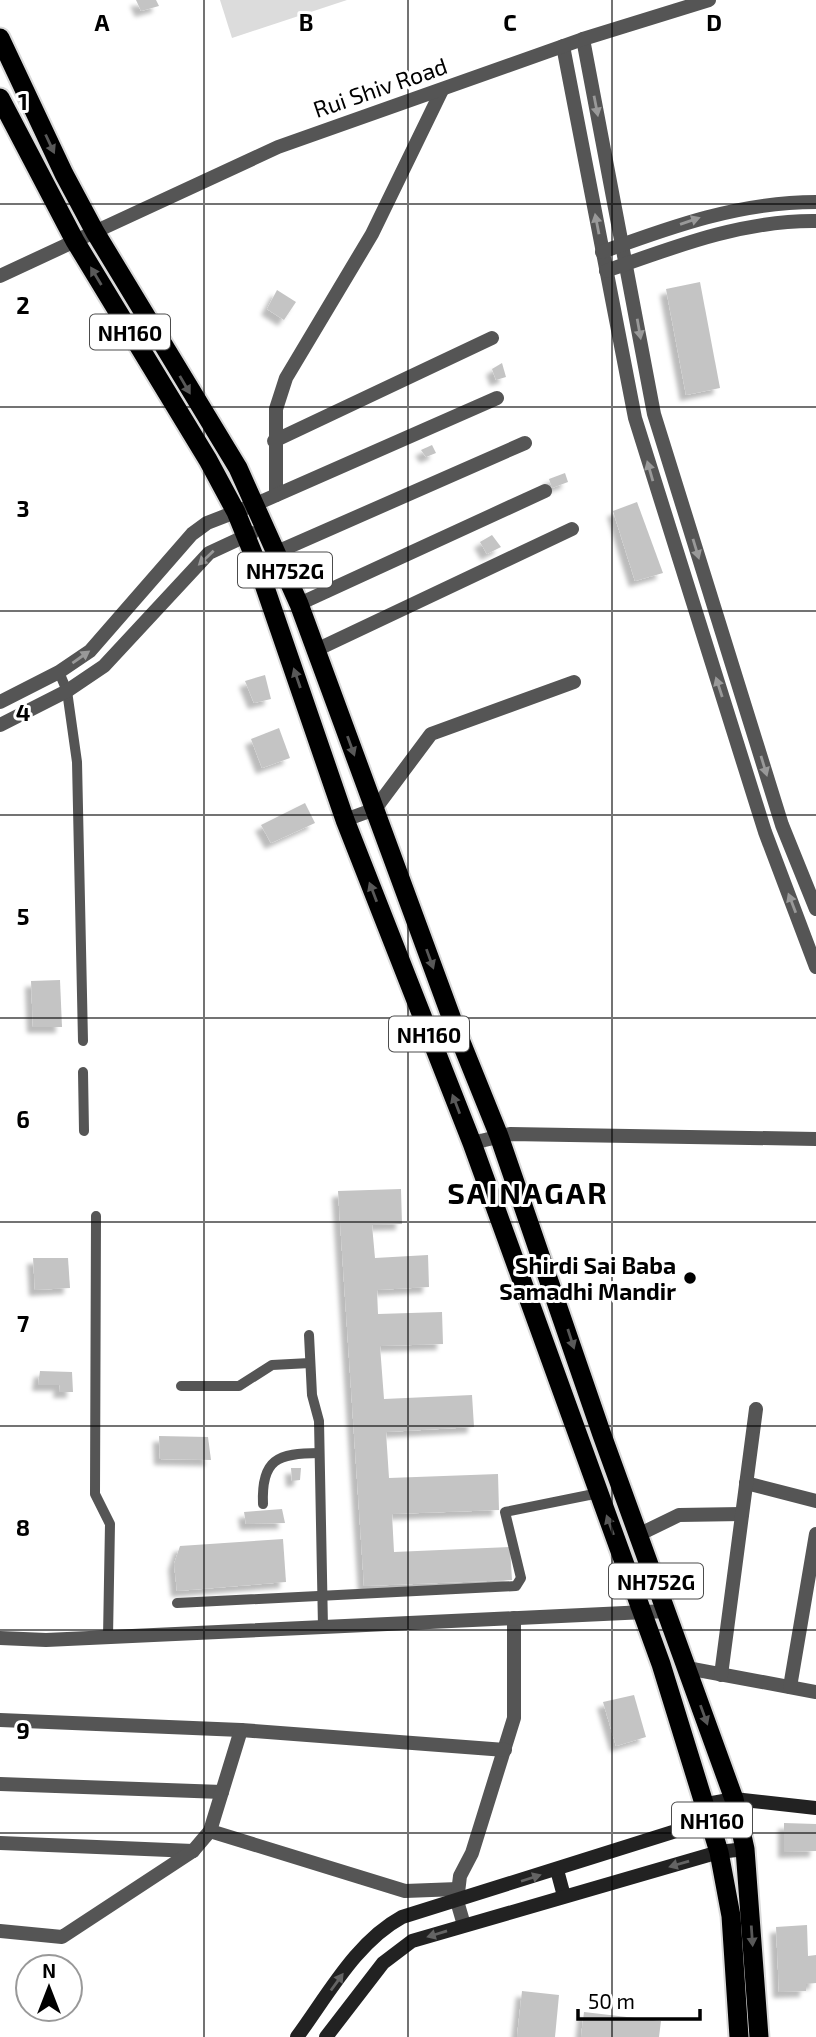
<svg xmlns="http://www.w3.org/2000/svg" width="816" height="2037" font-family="'Exo 2',sans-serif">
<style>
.green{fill:#dcdcdc}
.building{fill:#c4c4c4;filter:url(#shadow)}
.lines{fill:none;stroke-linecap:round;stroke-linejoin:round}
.trunk-casing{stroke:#dbdbdb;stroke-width:23}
.service{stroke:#555;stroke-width:10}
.minor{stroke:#555;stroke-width:14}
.tertiary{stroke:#555;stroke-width:14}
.secondary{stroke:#222;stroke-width:14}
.trunk{stroke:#000;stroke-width:19}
.oneway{fill:#999}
.oneway2{fill:#595959}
.oneway3{fill:#646464}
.grid{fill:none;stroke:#000;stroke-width:2;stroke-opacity:0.55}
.poi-dot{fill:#000;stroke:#fff;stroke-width:2.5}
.labels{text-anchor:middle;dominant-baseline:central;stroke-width:6;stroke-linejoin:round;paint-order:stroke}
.shield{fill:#fff;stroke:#4c4c4c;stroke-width:2}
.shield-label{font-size:21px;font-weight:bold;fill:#000}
.street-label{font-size:23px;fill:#000;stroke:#fff}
.poi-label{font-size:23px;font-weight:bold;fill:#000;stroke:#fff;text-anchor:end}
.district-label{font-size:30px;font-weight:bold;letter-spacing:2px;fill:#000;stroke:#fff}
.grid-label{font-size:23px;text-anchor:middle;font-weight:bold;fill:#000;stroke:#fff;stroke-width:6;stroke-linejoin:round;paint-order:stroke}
</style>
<defs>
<filter id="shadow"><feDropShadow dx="-6" dy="6" stdDeviation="2" flood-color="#0004"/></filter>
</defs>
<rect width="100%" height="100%" fill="#fff"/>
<!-- green -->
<path class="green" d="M220,0H347L232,38Z"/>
<!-- building -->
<g class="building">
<path d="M136,0H156L159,6L141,11Z"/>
<path d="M700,282L720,388L686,395L666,289Z"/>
<path d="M277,290L296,302L284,320L267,309Z"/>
<path d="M502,363L506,377L496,380L492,369Z"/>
<path d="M432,445L436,453L426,457L421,450Z"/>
<path d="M565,473L568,482L552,488L549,479Z"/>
<path d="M637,502L663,573L635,581L613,511Z"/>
<path d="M492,535L501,547L487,554L480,542Z"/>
<path d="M265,675L271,699L254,703L245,681Z"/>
<path d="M279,728L290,758L262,768L251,739Z"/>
<path d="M305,803L315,823L271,843L261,825Z"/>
<path d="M60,980L62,1027H33L31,981Z"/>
<path d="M401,1189L402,1224L372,1225L375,1258L428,1255L429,1287L377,1290L378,1314L442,1312L443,1344L380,1346L384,1399L472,1395L474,1427L386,1432L389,1478L498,1474L499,1510L392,1514L394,1552L510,1547L512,1580L364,1586L338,1191Z"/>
<path d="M33,1258H68L70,1288L35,1290Z"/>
<path d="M40,1371L72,1372L73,1392H59L60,1385H38Z"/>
<path d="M159,1436L208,1437L211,1460L160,1459Z"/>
<path d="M291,1468H301L300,1480L292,1481Z"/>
<path d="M282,1509L285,1523L246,1524L244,1512Z"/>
<path d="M283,1539L286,1582L177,1591L174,1564L180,1546Z"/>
<path d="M634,1695L646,1737L616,1746L603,1702Z"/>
<path d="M784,1823L816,1824V1851L784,1852Z"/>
<path d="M807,1925L808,1956L816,1955V1983L806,1984V1991L779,1992L776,1927Z"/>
<path d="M522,1991L559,1995L555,2037H517Z"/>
<path d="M584,2012L661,2021L659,2037H581Z"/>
</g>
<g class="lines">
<!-- trunk casing -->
<g class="trunk-casing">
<g id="trunk">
<path d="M0,38L64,174L95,232L238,468L299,604L453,1022L499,1136L602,1435L734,1799L745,1849L759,2037"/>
<path d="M0,98L75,241L208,460L236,512L256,561L345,820L472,1143L661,1664L719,1852L731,1916L739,2037"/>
</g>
</g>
<!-- service -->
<g class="service">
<path d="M59,672L67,691L77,762L83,1041"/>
<path d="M83,1072L84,1131"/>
<path d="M96,1216L95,1494L110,1524L108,1637"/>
<path d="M309,1335L312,1395L319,1421L323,1627"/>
<path d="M181,1386H239L272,1365L310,1363"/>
<path d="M263,1504C261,1459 278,1453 319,1453"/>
<path d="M177,1603L516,1586L521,1578L505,1512L599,1493"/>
</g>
<!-- minor -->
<g class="minor">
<path d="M583,39L654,414L782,825L816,909"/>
<path d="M563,46L635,418L765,832L816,967"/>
<path d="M602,252C673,226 740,202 816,202"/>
<path d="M606,271C674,247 743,220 816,221"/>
<path d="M0,276L75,241"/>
<path d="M274,441L492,338"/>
<path d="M276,495V409L286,378L372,234L442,90"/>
<path d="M256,504L497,398"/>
<path d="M277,552L525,443"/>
<path d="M299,604L545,491"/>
<path d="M316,650L572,529"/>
<path d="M345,820L375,809L431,734L574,682"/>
<path d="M746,1483L816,1501"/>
<path d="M640,1534L679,1515L742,1514"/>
<path d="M687,1668L816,1692"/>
<path d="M721,1675L756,1409"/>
<path d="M790,1687L816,1534"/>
<path d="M0,1720L241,1730"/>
<path d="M0,1784L222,1792"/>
<path d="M210,1831L405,1891L458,1889"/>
<path d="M0,1843L193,1851"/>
<path d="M464,1925L457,1901L460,1876L472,1853L514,1718V1618"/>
<path d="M0,1931L62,1937L193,1851L210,1831L241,1730L505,1750"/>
</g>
<!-- tertiary -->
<g class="tertiary">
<path d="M75,241L278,147L583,39L709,0"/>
<path d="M0,702L59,672L90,651L192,534L207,523L256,504"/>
<path d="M0,725L67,691L104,666L209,553L252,533"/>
<path d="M472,1143L510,1134L816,1139"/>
<path d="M0,1638L46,1640L667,1611"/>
</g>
<!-- secondary -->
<g class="secondary">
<path d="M707,1804L734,1799L816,1808"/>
<path d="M557,1870L564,1896"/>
<path d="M297,2037C328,1995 356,1942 402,1917L711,1820"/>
<path d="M326,2037L383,1963L412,1941L719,1852L745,1849"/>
</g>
<!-- trunk -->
<use href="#trunk" class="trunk"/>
</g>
<!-- one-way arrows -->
<defs><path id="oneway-solid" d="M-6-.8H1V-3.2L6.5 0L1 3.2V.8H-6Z" transform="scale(1.75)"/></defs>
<g class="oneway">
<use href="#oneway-solid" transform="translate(596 106) rotate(79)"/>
<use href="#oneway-solid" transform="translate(690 221) rotate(-19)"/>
<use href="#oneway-solid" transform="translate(597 224) rotate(-101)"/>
<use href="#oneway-solid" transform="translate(639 329) rotate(80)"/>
<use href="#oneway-solid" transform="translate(650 471) rotate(-106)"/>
<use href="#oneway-solid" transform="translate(696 549) rotate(73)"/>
<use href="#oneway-solid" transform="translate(206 558) rotate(137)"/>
<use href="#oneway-solid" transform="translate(81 657) rotate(-35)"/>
<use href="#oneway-solid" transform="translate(719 687) rotate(-108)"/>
<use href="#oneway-solid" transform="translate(764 766) rotate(73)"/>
<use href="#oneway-solid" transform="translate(792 903) rotate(-111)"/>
</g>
<g class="oneway2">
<use href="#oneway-solid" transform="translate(50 144) rotate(65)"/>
<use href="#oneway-solid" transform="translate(96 276) rotate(-121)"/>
<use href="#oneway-solid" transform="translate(185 385) rotate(60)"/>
<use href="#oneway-solid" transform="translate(297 678) rotate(-109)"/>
<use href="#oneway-solid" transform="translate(351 746) rotate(70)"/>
<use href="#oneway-solid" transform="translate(373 892) rotate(-111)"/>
<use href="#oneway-solid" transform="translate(430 959) rotate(70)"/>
<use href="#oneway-solid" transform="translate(456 1104) rotate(-111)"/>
<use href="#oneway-solid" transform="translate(571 1339) rotate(72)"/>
<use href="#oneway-solid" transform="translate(610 1525) rotate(-110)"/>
<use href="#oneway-solid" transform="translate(704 1715) rotate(70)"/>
<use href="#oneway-solid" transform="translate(752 1936) rotate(86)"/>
</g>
<g class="oneway3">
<use href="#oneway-solid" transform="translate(679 1864) rotate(164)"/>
<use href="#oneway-solid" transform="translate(531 1878) rotate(-18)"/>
<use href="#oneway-solid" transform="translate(437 1934) rotate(163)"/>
<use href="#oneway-solid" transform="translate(337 1982) rotate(-54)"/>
</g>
<!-- grid -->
<path class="grid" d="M204,0V2037M408,0V2037M612,0V2037M0,204H816M0,407H816M0,611H816M0,815H816M0,1018H816M0,1222H816M0,1426H816M0,1630H816M0,1833H816"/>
<!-- markers -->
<circle class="poi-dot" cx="690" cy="1278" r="7"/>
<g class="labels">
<!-- shield labels -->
<g class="shield">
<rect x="90" y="314.5" width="80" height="35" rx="5"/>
<rect x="238" y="552.5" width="94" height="35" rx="5"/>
<rect x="389" y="1016.5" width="80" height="35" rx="5"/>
<rect x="609" y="1563.5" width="94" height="35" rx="5"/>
<rect x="672" y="1802.5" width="80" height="35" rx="5"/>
</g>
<g class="shield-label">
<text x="130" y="332">NH160</text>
<text x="285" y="570">NH752G</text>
<text x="429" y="1034">NH160</text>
<text x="656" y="1581">NH752G</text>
<text x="712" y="1820">NH160</text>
</g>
<!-- street labels -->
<g class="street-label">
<text transform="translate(380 87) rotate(-19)">Rui Shiv Road</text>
</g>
<!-- poi labels -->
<g class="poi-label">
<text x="676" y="1265">Shirdi Sai Baba<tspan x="676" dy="26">Samadhi Mandir</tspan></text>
</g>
<!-- district labels -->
<g class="district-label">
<text x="528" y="1192">SAINAGAR</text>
</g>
</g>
<g class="grid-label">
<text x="102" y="31">A</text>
<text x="306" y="31">B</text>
<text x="510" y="31">C</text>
<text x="714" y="31">D</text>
<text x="23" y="110">1</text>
<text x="23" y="314">2</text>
<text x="23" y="517">3</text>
<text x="23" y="721">4</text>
<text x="23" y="925">5</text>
<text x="23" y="1128">6</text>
<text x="23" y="1332">7</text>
<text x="23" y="1536">8</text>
<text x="23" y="1739">9</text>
</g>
<!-- north arrow -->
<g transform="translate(49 1988)"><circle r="33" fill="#ffffff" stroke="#999999" stroke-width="2"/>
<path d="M0-5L12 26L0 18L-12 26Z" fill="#000000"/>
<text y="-10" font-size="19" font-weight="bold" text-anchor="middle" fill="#000000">N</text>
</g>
<!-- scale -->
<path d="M578 2009v10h122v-10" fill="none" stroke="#000000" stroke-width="3.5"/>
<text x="588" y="2009" font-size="21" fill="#000000" stroke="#ffffff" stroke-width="5" paint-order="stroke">50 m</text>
</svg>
